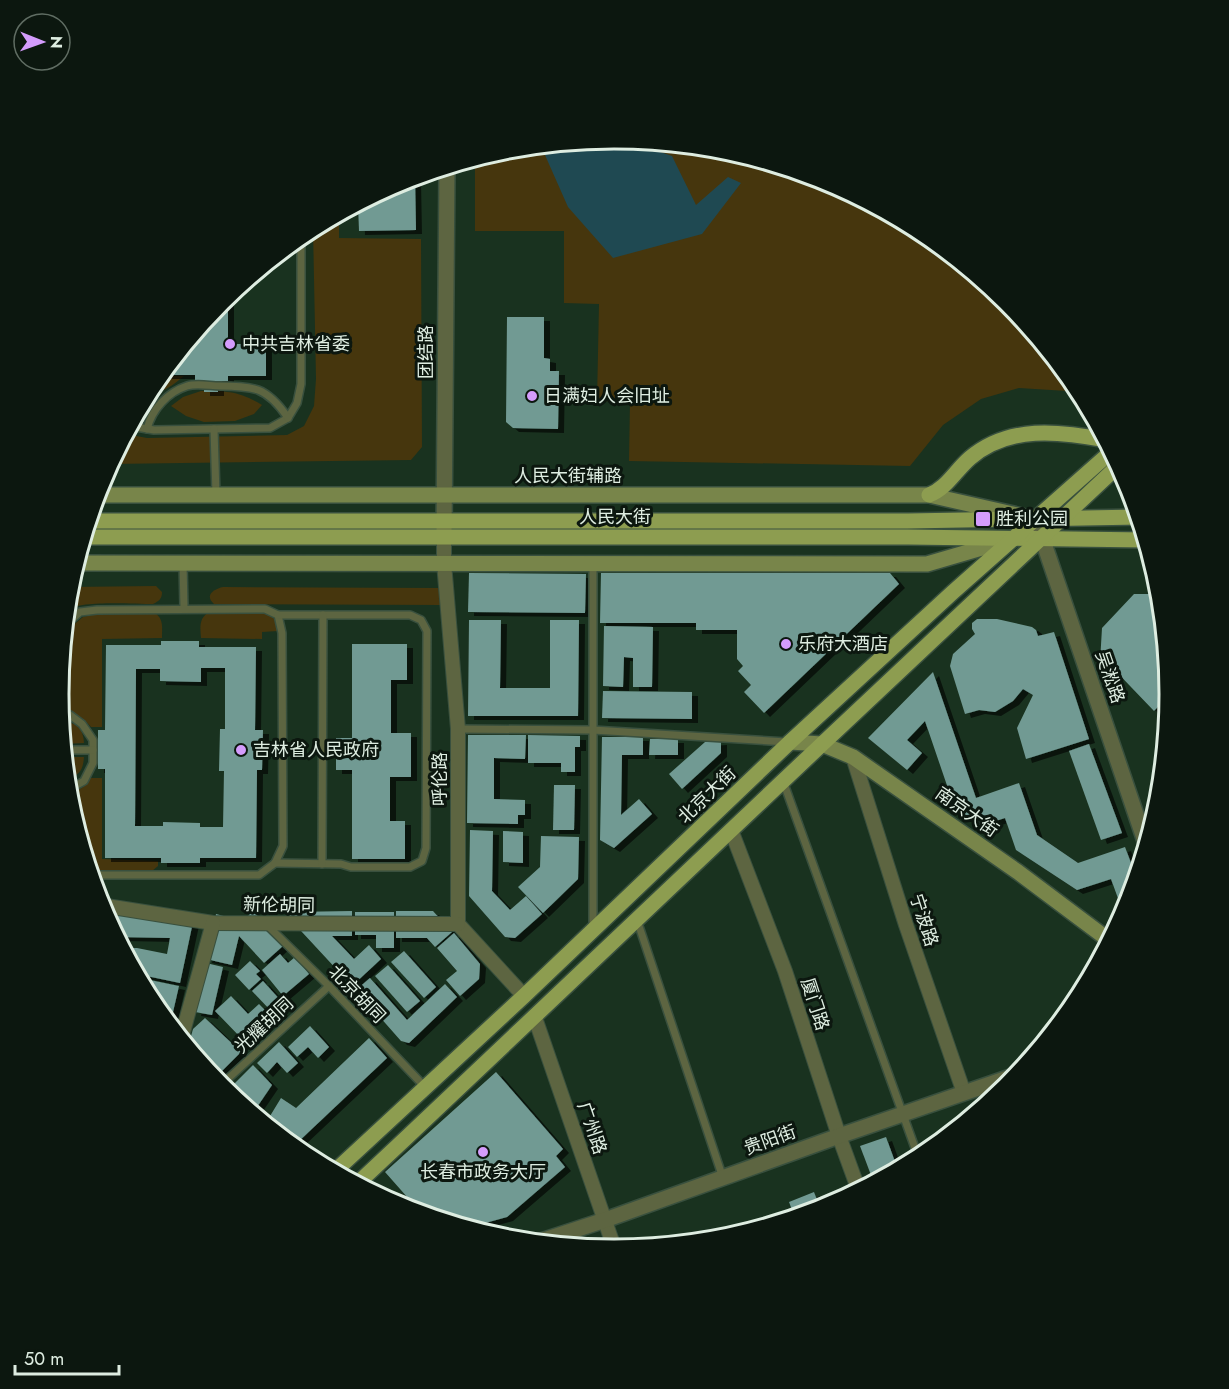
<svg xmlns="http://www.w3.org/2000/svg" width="1229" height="1389" font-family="Jost,'Noto Sans SC',sans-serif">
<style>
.green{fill:#46360d}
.water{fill:#1f4952}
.building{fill:#719a93;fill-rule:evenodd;filter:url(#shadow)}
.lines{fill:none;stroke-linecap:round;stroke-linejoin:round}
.service-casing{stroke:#39503e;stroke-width:10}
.minor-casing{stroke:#39503e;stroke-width:16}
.tertiary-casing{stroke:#39503e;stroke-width:18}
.secondary-casing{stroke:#39503e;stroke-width:18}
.primary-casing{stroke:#39503e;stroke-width:18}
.service{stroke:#5d6541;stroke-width:7}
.minor{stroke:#5d6541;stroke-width:14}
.tertiary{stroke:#5d6541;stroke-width:15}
.secondary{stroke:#78854a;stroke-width:15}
.primary{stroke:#8d9d50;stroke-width:15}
.poi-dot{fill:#d49cfc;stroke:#0c170f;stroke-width:2}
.labels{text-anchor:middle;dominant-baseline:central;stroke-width:6;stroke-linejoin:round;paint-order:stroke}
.poi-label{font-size:18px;fill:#deede1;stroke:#0c170f;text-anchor:start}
.street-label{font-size:18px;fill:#deede1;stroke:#0c170f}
.rim{fill:none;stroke:#deede1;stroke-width:3}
</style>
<defs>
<filter id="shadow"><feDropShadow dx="6" dy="4" stdDeviation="0" flood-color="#0009"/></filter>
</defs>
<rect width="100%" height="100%" fill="#19321f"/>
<!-- green -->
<g class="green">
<path d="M615,139L723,149L828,181L924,232L1008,302L1077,386L1084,399L1067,391L1019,388L981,399L943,425L910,466L629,461L630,402L597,401L599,304L564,303V231H475V159L506,149Z"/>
<path d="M339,215V238L421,239L422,447L411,460L110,464L126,434L147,438L287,435L304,426L314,406L316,379L313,228Z"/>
<path d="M160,376H184C173,385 163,393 148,394L152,385Z"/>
<path d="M201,391C227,391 239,391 262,405L254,414L235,421L204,422L186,416L171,406L183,397Z"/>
<path d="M156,586L162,592C162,599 159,601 153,604C133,604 81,600 67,610L69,587Z"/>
<path d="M223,587L442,588V605L214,604C204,595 214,589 223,587Z"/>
<path d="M209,612H263L275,619L278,631L262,632V639L201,638C200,627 199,618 209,612Z"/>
<path d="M101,613H155C164,619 162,628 162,638L102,639V727H91C82,716 74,712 60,710L59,694L64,636L72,626L83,617Z"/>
<path d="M61,722C77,722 83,728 84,743L63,744Z"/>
<path d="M65,757H84C83,770 80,775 67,779Z"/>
<path d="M90,778H102V859L158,861V866L152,871H90L69,803L68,796L83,787Z"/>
</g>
<!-- water -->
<path class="water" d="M615,139H623L672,156L696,205L728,177L741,183L702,234L613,258L568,207L541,146Z"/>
<!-- building -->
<g class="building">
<path d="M415,177L416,230L359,231L358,204L402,181Z"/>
<path d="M228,296V344H266V376H228V381H218V392H204V381H195V375H160L186,345H194V335L222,301Z"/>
<path d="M507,317H544V358L550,359V371H559L558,429L513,428L506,422Z"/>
<path d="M469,573L586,574L585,613L468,612Z"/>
<path d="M601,573H890L899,584L764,713L744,692L751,685L738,671L743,666L737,659V630H696V623H600Z"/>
<path d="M1134,594H1161L1170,694L1154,711L1108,663L1100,662L1102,628Z"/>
<path d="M977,619H997L1032,627L1036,630L1038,636L1054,632L1089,739L1026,759L1017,728L1033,695L1023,689L1013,701L995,712L979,710L965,714L950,666L953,654L975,634L972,629V623Z"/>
<path d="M469,620H501L500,688H550V620H579L578,716H468Z"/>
<path d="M604,626L653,627L652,687H633V658L624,657L623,687L603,686Z"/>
<path d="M161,641H199V647H256L255,730H263L262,770H257L256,858H200V863H161V858H105V769H98V730H105L106,645H161ZM201,668H225V729H220L219,771H224L223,827H200V823L163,822V826H135L136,669H160V681L201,682Z"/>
<path d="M352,644H407V680H391V733H411V777H390V821H405V859H352V770H336V738H352Z"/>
<path d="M933,672L976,798L1019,783L1037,835L1078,863L1125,847L1137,879L1128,908L1124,915L1111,879L1077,890L1016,850L1005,818L980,826L954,806L925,721L907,740L922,753L907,770L868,738Z"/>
<path d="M603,691L692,692V719L602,718Z"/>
<path d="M468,735H526L525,759L494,758V799L525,800V815H518V824L467,823Z"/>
<path d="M528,735L580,736V747H575V772H561V763H528Z"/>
<path d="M602,737H643V755H622L621,815L639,799L652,814L614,848L600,840Z"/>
<path d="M650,739H678V755H649Z"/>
<path d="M721,741V753L682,789L669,774L705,742Z"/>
<path d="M1089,744L1122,833L1101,840L1069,751Z"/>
<path d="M554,785H575L574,830H553Z"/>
<path d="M470,830L493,831L492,891L510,910L526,896L542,914L515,938L505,937L469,896Z"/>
<path d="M503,831L523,832V863L503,862Z"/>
<path d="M541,836L579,837L578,879L543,913L518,887L540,867Z"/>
<path d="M253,911L284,945L264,963L239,936L232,965L206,959L216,914L243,921Z"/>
<path d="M352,911V936H332L354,959L369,945L381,959L352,986L289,918L291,912Z"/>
<path d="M396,911H433L452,932L435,947L427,938H396Z"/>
<path d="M355,912H394V948H376V935H355Z"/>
<path d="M104,913H188L193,922L180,983L137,974L123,948H137L167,954L170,938L117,937Z"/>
<path d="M454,933L480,964L479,979L460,996L446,980L457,971L437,948Z"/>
<path d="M404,951L436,987L424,998L391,962Z"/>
<path d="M280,954L288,963L295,957L309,974L283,996L262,970Z"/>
<path d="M250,961L260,971L256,974L261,979L249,990L235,975Z"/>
<path d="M206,963L223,967L212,1015L195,1012Z"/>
<path d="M388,965L420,1001L407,1012L375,976Z"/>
<path d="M370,978L407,1020L445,984L457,997L409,1043L401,1041L356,990Z"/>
<path d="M150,980L179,986L170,1025L152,1003L147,994Z"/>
<path d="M263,981L282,1002L272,1012L252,991Z"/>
<path d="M231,996L248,1014L259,1004L270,1015L244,1041L215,1011Z"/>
<path d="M205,1018L241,1052L214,1079L188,1047L193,1029Z"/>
<path d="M310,1026L329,1047L318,1058L308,1047L297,1057L288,1047Z"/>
<path d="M369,1038L387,1058L297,1143L267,1121L281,1098L296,1108Z"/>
<path d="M279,1042L298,1063L287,1073L277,1062L267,1073L257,1063Z"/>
<path d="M253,1065L272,1085L255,1110L229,1089Z"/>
<path d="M496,1072L563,1149L556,1156L565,1167L507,1217L467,1228L458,1223L456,1225L423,1215L385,1172Z"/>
<path d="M886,1137L898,1170L874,1183L860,1146Z"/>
<path d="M814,1192L821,1210L795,1218L789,1202Z"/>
</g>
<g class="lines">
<!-- service casing -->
<g class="service-casing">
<g id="service">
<path d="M131,424L136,427L154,430L270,428L288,418L297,403L301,384V236"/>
<path d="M147,429C152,409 168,392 187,386C197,383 210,386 220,386C232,386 246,386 258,390C271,395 280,406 288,418"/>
<path d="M214,429L216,495"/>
<path d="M183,563L184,608"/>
<path d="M65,625L80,612L97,610L265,609L278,615L282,633L283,846L275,863L259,875H91"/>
<path d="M60,715H70L82,724L93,740V763L84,781L68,790"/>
<path d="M458,729L593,730L787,742"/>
<path d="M64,750H93"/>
<path d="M783,781L919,1159"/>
<path d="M275,863L341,864L351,867H410L422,861L426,848L427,631L421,620L410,615H278"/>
<path d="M322,864L323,615"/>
<path d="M637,920L723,1178"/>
<path d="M267,925L329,986L425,1087"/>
<path d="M593,927V564"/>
<path d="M220,1086L329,986"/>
</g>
</g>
<!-- minor casing -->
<g class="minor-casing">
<g id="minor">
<path d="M444,537V563L458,729V924L524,996"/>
<path d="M853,757L906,925L964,1093"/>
<path d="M731,830L785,971L839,1136L859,1191"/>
<path d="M100,905L213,923L458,924"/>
<path d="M535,1018L615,1250"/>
<path d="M181,1039L213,923"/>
</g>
</g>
<!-- tertiary casing -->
<g class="tertiary-casing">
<g id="tertiary">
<path d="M1036,520L1147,847"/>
<path d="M444,534L447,167"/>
<path d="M535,1243L605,1220L839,1136L1019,1074"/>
</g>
</g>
<!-- secondary casing -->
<g class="secondary-casing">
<g id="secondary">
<path d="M97,495H929L1022,516"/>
<path d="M76,563L927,564L1009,540"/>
<path d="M790,742L822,744L853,757L1018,872L1110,941"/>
</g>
</g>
<!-- primary casing -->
<g class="primary-casing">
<g id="primary">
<path d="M929,495C947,488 955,471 970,458C1009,425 1059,431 1106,440"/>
<path d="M89,521H908L1139,517"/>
<path d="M84,537H908L1146,540"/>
<path d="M334,1172L524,996L790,742L953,592L1112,451"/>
<path d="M357,1184C512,1039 665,892 820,746C919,652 1020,559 1119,465"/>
</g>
</g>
<!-- service -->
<use href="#service" class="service"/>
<!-- minor -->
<use href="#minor" class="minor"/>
<!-- tertiary -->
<use href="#tertiary" class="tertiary"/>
<!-- secondary -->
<use href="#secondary" class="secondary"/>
<!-- primary -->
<use href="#primary" class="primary"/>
</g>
<!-- markers -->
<g class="poi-dot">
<circle cx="230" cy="344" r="6"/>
<circle cx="532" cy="396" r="6"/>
<rect x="975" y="511" width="16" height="16" rx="3"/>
<circle cx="786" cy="644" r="6"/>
<circle cx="241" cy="750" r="6"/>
<circle cx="483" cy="1152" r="6"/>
</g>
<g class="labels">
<!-- poi labels -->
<g class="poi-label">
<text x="242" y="344">中共吉林省委</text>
<text x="544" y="396">日满妇人会旧址</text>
<text x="996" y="519">胜利公园</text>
<text x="798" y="644">乐府大酒店</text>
<text x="253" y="750">吉林省人民政府</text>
<text x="483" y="1172" text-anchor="middle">长春市政务大厅</text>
</g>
<!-- street labels -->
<g class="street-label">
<text transform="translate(426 352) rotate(-90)">团结路</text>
<text x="568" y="476">人民大街辅路</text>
<text x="615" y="517">人民大街</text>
<text transform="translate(1110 677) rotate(71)">吴淞路</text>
<text transform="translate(440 779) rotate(-90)">呼伦路</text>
<text transform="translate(707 795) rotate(-44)">北京大街</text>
<text transform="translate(967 812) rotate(35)">南京大街</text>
<text transform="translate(279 905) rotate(1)">新伦胡同</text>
<text transform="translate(924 920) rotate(72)">宁波路</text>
<text transform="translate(357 994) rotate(46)">北京胡同</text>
<text transform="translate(815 1004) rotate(72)">厦门路</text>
<text transform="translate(264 1025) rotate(-43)">光耀胡同</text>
<text transform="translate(592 1128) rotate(71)">广州路</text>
<text transform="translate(770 1140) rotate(-20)">贵阳街</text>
</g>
</g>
<!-- crop -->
<path d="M0 0H1229V1389H0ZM69 694a545 545 0 1 1 1090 0a545 545 0 1 1-1090 0Z" fill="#0c170f" fill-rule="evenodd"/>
<path class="rim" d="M69 694a545 545 0 1 1 1090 0a545 545 0 1 1-1090 0Z"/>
<!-- north arrow -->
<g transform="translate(42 42) rotate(91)"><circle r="28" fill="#0c170f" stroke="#606d63" stroke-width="1.5"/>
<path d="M0-4.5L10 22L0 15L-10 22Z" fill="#d49cfc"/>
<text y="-9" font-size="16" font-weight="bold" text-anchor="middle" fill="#deede1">N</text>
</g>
<!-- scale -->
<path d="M15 1365v9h104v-9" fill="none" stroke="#deede1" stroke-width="3"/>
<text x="24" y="1365" font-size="18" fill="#deede1" stroke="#0c170f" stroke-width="4.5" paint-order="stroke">50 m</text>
</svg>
